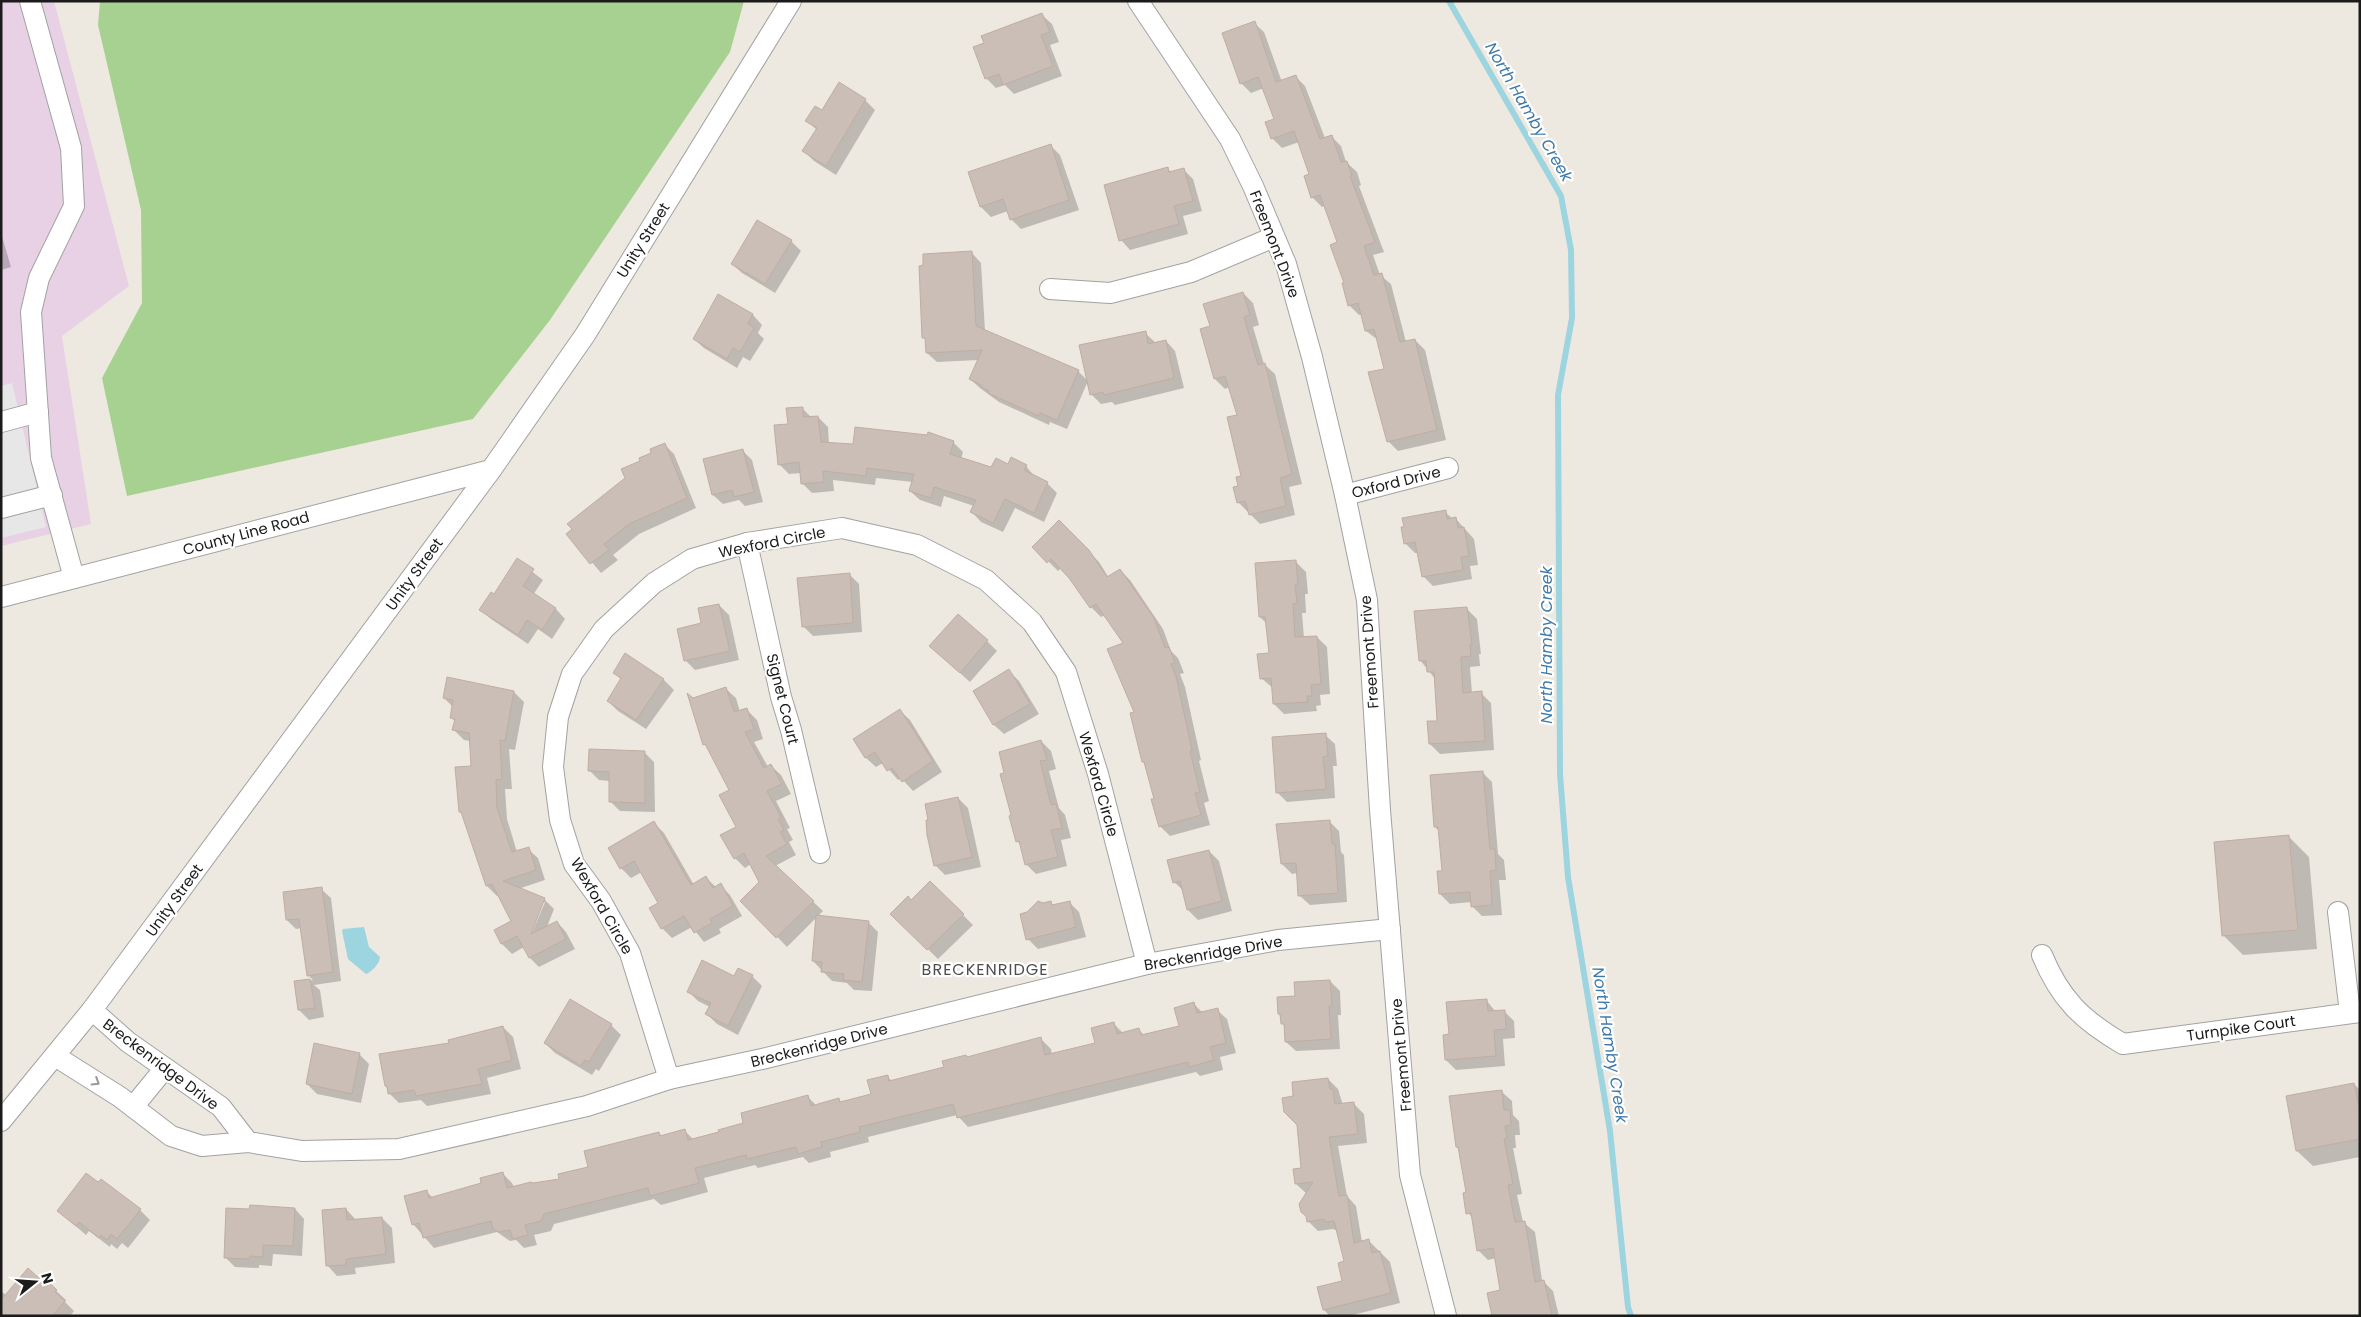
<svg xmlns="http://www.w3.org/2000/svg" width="2361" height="1317" font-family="Poppins,sans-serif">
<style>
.industrial{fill:#e8d1e5}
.forest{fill:#a7d190}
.parking{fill:#e7e7e7}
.water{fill:#9cd4e0}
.shadow{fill:#0003;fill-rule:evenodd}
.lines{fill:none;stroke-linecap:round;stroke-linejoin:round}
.stream{stroke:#9cd4e0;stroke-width:6}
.building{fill:#cabeb6;stroke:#c1ada1}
.minor-casing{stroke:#a2a2a2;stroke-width:22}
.minor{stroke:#fff;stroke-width:20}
.oneway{stroke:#989898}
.labels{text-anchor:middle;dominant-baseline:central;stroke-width:4.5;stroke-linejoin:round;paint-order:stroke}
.street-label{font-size:15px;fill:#1b1b1b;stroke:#fff}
.water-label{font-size:16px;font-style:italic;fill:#3f7aaa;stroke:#fff}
.neighbourhood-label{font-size:16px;letter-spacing:1px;fill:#4e4e4e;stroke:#fff}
</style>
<rect width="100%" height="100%" fill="#eee9e0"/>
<!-- industrial -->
<path class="industrial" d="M1,1H54L129,286L62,336L91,524L1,546Z"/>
<!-- forest -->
<path class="forest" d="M100,1H744L730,52L550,320L473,419L127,496L102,378L142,303L141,210L98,25Z"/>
<!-- parking -->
<path class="parking" d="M12,383L46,527L1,538V386Z"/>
<!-- water -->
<path class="water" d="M364,927L369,947L380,957C380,963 372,972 366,974L348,959L342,931L343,929Z"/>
<!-- shadow -->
<g class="shadow">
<path d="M1042,15L1052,24L1059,42L1050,45L1062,76L1014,94L1005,85L996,88L986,78Z"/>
<path d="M1254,23L1264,32L1282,82L1295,76L1305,86L1325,138L1331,136L1341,146L1346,162L1357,172L1361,185L1359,186L1384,252L1373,255L1380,275L1391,284L1406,342L1415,340L1425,350L1446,440L1398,451L1388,441L1385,370L1378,340L1366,331L1362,314L1359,315L1349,305L1338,243L1325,206L1322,207L1312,197L1310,175L1299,142L1282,148L1272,138L1276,119L1264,88L1251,93L1241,83Z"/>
<path d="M865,100L875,110L836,175L814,161L804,151L817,130L807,121L822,112Z"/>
<path d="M1050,145L1060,155L1079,210L1021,229L1011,219L1008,211L991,217L981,207L970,173Z"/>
<path d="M1167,168L1172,173L1183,169L1193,179L1202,211L1183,216L1188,234L1130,250L1121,240Z"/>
<path d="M1,233L11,267L1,270Z"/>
<path d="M791,241L801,251L775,293L742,273L732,264Z"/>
<path d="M972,253L981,263L985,331L1078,371L1088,381L1067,429L1050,422L1049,425L999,402L980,388L970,379L979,360L937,362L927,353L926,340L923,337Z"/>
<path d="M1243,293L1253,303L1259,325L1253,327L1264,364L1275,374L1302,484L1289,487L1295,515L1260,524L1238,502L1242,476L1238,416L1229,387L1225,389L1215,379L1201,330L1212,327Z"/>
<path d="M719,296L753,315L762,325L758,333L764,339L750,361L743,357L737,368L704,348L694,339Z"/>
<path d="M1145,333L1156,343L1166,341L1175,351L1184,388L1115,405L1112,402L1101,404L1091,394Z"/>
<path d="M802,408L812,418L818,417L828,427L829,444L854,446L953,442L963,452L961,459L992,469L1009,466H1026L1035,477L1047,483L1057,493L1044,522L1015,508L1003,532L981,522L972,512L974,506L944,496L941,507L920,500L910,491L913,482L876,478L875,485L833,480L834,491L812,493L802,483L801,473L789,474L779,464L789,425Z"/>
<path d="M664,444L674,454L696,508L639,534L613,555L618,560L601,573L568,534L642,462Z"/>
<path d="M742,450L752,460L763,502L745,506L739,500L723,504L713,495Z"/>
<path d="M1445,512L1453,519H1456L1474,539L1478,565L1470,566L1472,579L1433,586L1423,576L1419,553H1415L1405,543Z"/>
<path d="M1059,522L1099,562L1109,578L1120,570L1130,580L1163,629L1171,651L1178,658L1184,673L1180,674L1185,687L1201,760L1199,761L1209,801L1204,803L1210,825L1170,836L1160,826L1155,799L1146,765L1143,762L1124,643L1105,615L1101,617L1091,607L1071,577L1061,568L1058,571L1034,547Z"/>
<path d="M517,560L543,580L533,595L556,609L565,619L552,639L538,629L528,644L491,619L481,610L494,596Z"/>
<path d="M1296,562L1306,572L1308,594H1305L1306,613H1302L1304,638L1317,637L1327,647L1330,694L1320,695L1321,705L1316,706L1317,711L1284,714L1274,704L1273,688L1261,678L1270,654L1267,624L1260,617Z"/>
<path d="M849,574L859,584L862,632L813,636L803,626Z"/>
<path d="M719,605L729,615L739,660L695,670L685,660L703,624Z"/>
<path d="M1467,609L1477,619L1481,654H1479L1480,666L1470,667L1472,693H1481L1491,703L1494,750L1440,754L1430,744L1439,722L1436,680L1420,660Z"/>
<path d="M987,641L997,651L970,682L941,656Z"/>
<path d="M625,655L664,680L674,690L646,729L618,711L608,701L622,680L614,673Z"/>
<path d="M1009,671L1019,681L1039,714L1004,734L994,725L975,691Z"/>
<path d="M448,679L514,692L524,702L515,750L509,749L512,789H505L507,819L517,852L528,849L538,858L545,880L518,889L544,899L554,909L547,927L557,922L566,932L575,949L539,967L530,958L524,947L512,954L502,944L495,930L512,921L499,895L497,896L487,886L464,816L460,812L473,768L470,741L464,740L454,730L455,722L451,717L453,707L444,698ZM542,902H545L529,940H527Z"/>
<path d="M726,689L736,698L740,712L747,710L757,720L763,739L754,742L768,767L771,766L781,775L791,794L776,801L790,828L787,829L793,840L789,842L796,855L775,866L823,911L787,947L742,901L761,882L751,864L745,868L735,858L737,827L731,791L710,750L704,744L693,699Z"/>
<path d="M900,711L910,720L942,772L913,791L901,778L898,780L883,763L876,767L866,758L854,739Z"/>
<path d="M1325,735L1335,744L1337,766H1333L1335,798L1287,802L1277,792Z"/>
<path d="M1041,741L1051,751L1056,769L1049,771L1059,808L1065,815L1071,838L1061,840L1067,866L1036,874L1026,864L1022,846L1017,841Z"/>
<path d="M644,752L654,762L655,812L620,811L610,801V781L599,780L589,770Z"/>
<path d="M1482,772L1492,782L1498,854L1504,860L1506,880H1499L1502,915L1482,916L1472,906V902L1450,904L1440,894L1443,872L1440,832L1435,827Z"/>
<path d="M958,798L968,808L981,867L945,875L935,865L930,820Z"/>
<path d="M1329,821L1339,831L1341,852L1344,855L1347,902L1310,905L1300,896L1298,873L1292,874L1282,864Z"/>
<path d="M654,823L664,833L694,885L706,878L716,887L720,885L730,895L742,916L719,929L721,933L704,942L692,927L672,938L662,928L660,904L642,872L631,878L621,868Z"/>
<path d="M2289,837L2309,857L2317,949L2243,955L2223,935Z"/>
<path d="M1209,851L1219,861L1232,911L1198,920L1188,910L1184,891L1174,882Z"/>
<path d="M930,882L973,925L938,959L892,914L911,902Z"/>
<path d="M321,889L331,898L341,981L314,985L320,990L324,1017L309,1020L299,1010L295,982L313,980L308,975L302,928L296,929L287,920Z"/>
<path d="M1069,902L1079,912L1086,937L1038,949L1028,939L1042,905L1051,903L1054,906Z"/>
<path d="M868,922L878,932L872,991L854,990L847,983L832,981L813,961Z"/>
<path d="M752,976L762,986L738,1035L717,1024L707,1014L710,1007L698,1001L688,991L734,978Z"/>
<path d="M1330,981L1340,991L1341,1015H1338L1340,1049L1296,1051L1286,1042L1285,1027L1279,1014Z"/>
<path d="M1486,1000L1496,1012L1504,1011L1514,1021L1515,1038L1503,1039L1505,1066L1456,1070L1446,1060L1450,1035Z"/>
<path d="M571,1001L611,1025L621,1035L599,1071L596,1069L592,1075L555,1053L545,1043Z"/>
<path d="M1194,1004L1203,1013L1217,1010L1227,1019L1236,1053L1220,1057L1223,1070L1200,1076L1196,1072L968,1127L957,1115L868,1137L869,1142L830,1152L831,1157L809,1163L803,1157L758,1168L755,1165L704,1178L708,1192L661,1205L654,1199L554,1224L551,1231L534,1235L537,1245L524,1248L516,1240L510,1241L497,1232L434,1248L413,1224L427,1192L433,1198L483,1184L502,1173L512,1183L514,1187L561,1180L659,1133L662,1136L684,1130L693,1139L745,1124L807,1096L817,1106L839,1100L841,1103L872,1095L887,1076L892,1081L945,1068L967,1058L1041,1039L1051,1049L1052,1055L1096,1044L1113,1023L1123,1033L1139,1030L1145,1036L1180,1027Z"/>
<path d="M503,1027L513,1037L521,1069L487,1078L491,1094L427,1106L421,1100L399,1103L389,1093L386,1086L450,1044Z"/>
<path d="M359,1054L369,1064L361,1103L317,1094L307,1084Z"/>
<path d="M1328,1079L1338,1089L1343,1105L1354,1104L1364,1114L1367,1143L1338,1146L1347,1196L1356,1206L1362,1242L1368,1240L1390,1262L1400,1303L1349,1316H1330L1324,1310L1344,1282L1345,1262L1338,1231L1333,1229L1318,1231L1308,1221L1307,1194L1296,1184L1303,1169L1294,1097Z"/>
<path d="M2354,1084L2360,1090V1157L2313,1166L2297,1151Z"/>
<path d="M1502,1092L1512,1101L1513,1115L1519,1121L1520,1135H1515L1516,1148H1513L1522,1194L1517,1195L1523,1222L1535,1232L1542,1280L1553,1291L1559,1316H1495L1502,1291L1496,1258L1488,1260L1478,1250L1473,1218L1468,1213V1193L1459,1149L1457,1147Z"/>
<path d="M295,1209L304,1219L302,1256L273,1254L272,1266L259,1265V1268L235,1267L225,1257Z"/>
<path d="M346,1209L356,1220L382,1218L392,1228L395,1263L355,1268L356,1274L337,1276L328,1266Z"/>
<path d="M140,1210L150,1220L128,1248L122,1243L117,1249L111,1244L110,1247L89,1231L86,1235L58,1211Z"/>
<path d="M42,1278L66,1300L65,1302L74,1311L70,1316H1V1291L7,1296Z"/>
</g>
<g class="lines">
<!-- stream -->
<path class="stream" d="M1449,1L1561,196L1571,250L1572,318L1558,395L1560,774L1568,877L1610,1131L1628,1307L1631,1316"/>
</g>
<!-- building -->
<g class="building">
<path d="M1042,13L1050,32L1041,35L1053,66L1003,85L999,74L985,79L973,47L984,43L981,36Z"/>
<path d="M1255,21L1276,82L1296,75L1320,139L1332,135L1341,162L1347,161L1352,175L1350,176L1375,242L1364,246L1374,275L1382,273L1400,342L1415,339L1437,430L1387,442L1368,372L1384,369L1374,329L1365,331L1358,303L1348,306L1342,283H1344L1330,245L1337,242L1320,195L1311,198L1304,176L1309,174L1294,131L1271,139L1265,122L1274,119L1258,77L1240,84L1222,33Z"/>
<path d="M839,82L866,99L826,166L802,151L817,128L805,121L815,106L822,110Z"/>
<path d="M1051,144L1069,200L1010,220L1003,199L980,207L968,172Z"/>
<path d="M1168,167L1169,172L1184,168L1193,201L1174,206L1179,224L1119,241L1104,185Z"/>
<path d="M757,220L792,240L765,284L731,264Z"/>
<path d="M972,251L976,326L1079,370L1057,420L1040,413L1039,416L988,393L989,391L981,387V385L969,379L982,350L926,353L925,338H922L919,266L923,265V254Z"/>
<path d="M1243,292L1250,315L1244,317L1258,365L1265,363L1292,474L1280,478L1286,506L1249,515L1245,501L1237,503L1233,487L1238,486L1236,477L1241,476L1227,417L1237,415L1225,376L1214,379L1200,329L1210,326L1203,304Z"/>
<path d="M718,294L753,314L748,324L754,328L740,352L733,348L727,359L693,339Z"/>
<path d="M1146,331L1148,344L1166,340L1174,378L1104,395L1103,392L1090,395L1079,345Z"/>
<path d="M803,407V417L818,416L821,442L853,444L855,427L927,435L928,432L954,441L950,454L991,467L996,458L1008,464L1011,457L1027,465L1024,470L1048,482L1034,513L1005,499L993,523L970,512L976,500L934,487L931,498L909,491L914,474L867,468L866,476L823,471L824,482L801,484L799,462L778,465L774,425L788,424L786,408Z"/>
<path d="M665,443L687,498L629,524L604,544L609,550L590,564L566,534L572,529L567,524L625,478L621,469L640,461L639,458L651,453L650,449Z"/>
<path d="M743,449L754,492L734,497L732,490L712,495L703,459Z"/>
<path d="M1446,510L1447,519L1456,517L1458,528L1464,527L1469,556L1461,557L1463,570L1422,577L1415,542L1404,544L1401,527H1404L1402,518Z"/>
<path d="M1059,520L1089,550L1107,577L1120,569L1154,618L1165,648L1169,647L1175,663L1171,664L1176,676L1192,750L1190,751L1200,792L1195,793L1201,815L1159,827L1151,799H1154L1144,762H1142L1130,713L1134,712L1107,649L1123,643L1096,604L1090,608L1069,578L1051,559L1047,563L1032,547Z"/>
<path d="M517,558L534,569L523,586L556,608L542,630L527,620L518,635L479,610L491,592L494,594Z"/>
<path d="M1296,560L1298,584L1295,585L1297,603L1293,604L1295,637L1317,636L1321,684L1311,685L1312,696H1307L1308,702L1273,704L1271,678L1260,679L1257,654L1269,653L1265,617H1259L1255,563Z"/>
<path d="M850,573L853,623L802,627L797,578Z"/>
<path d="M719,604L730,651L684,661L677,629L701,623L698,608Z"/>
<path d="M1467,607L1472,644L1470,645L1471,656L1461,657L1463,693L1482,691L1485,741L1429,744L1427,721H1437L1434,672H1427L1426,661H1419L1414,611Z"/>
<path d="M958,614L988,640L960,673L929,646Z"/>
<path d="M625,653L664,679L636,720L607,701L621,678L613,673Z"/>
<path d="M1009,669L1030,704L993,725L973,691Z"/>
<path d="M447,677L514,691L505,741L500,740L502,779L496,780L497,808L512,852L529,847L536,870L503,881L545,898L531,934L557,921L566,939L529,958L517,936L501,944L494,930L511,921L492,884L486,886L461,812H459L455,767L471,766L469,733L452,730L455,719L450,718L453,700L443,698Z"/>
<path d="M726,687L734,712L747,708L754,729L745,732L764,768L771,764L782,784L767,791L781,817L778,819L784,830L780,832L787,844L766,856L814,901L776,938L740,901L759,882L744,853L734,859L720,835L736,827L719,795L729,790L705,744L703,745L687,693L693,698Z"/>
<path d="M900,709L933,761L902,782L892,768L887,771L875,752L865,758L853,739Z"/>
<path d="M1326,733L1328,756L1323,757L1326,789L1276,793L1272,737Z"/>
<path d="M1041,740L1047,760L1040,761L1051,805L1056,804L1062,828L1051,830L1058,857L1025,865L1019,841L1016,842L1009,816L1011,815L1000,774L1004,773L999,752Z"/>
<path d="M589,749L645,751V803L609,802V772L588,771Z"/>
<path d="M1483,771L1490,849H1495L1496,870L1490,871L1492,905L1471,907L1470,892L1439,894L1437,871H1442L1438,827H1434L1430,775Z"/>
<path d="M958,797L972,857L934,866L927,835L926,820H928L925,804Z"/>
<path d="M1330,820L1332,844H1335L1338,893L1298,896L1296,863L1281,864L1276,824Z"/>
<path d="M654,821L691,885L706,876L713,888L721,883L733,906L710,919L712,923L694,933L684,916L661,929L649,908L658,903L634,861L620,869L608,848Z"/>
<path d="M2289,835L2298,930L2222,936L2214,842Z"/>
<path d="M1209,850L1222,901L1187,910L1180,881L1173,883L1167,860Z"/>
<path d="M930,881L964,914L927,950L890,914L908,896L911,900Z"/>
<path d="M322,887L333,972L307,976L299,919L286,920L283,892Z"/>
<path d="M1038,901L1043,903L1051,901L1052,905L1070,901L1076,927L1026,940L1020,914L1027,912Z"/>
<path d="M816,915L869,921L862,982L843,980L844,974L821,972L822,962L812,961Z"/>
<path d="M702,960L734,976L738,968L753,975L728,1026L705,1014L711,1003L687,992Z"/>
<path d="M310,979L315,1008L298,1010L294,981Z"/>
<path d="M1330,980L1332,1006H1329L1331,1039L1285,1042L1284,1024H1281L1280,1014H1278L1277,997L1295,996L1294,982Z"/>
<path d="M570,999L612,1024L589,1062L585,1060L581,1066L544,1043Z"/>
<path d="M1487,999L1488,1011L1505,1010L1506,1029L1494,1030L1496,1056L1445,1060L1443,1035L1449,1034L1446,1002Z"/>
<path d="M1194,1002L1197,1013L1218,1008L1226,1043L1210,1047L1214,1060L1189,1067L1188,1062L957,1118L953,1104L859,1127L860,1132L821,1142L822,1147L798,1154L796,1147L747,1159L746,1155L695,1168L699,1183L650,1196L648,1188L544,1214L541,1221L525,1225L528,1235L513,1239L510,1230L499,1232L493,1229L491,1221L423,1238L419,1223L412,1225L404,1196L427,1190L429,1198L481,1183L480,1178L503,1172L507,1188L531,1182L533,1183L559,1179L558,1174L588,1167L584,1151L659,1132L660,1136L685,1129L688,1140L719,1132L718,1130L743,1123L741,1113L808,1095L811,1106L839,1098L840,1102L871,1094L867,1080L888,1075L889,1081L944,1067L942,1061L966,1055L967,1057L1041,1037L1045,1055L1095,1043L1091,1028L1114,1022L1117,1034L1139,1028L1141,1035L1179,1026L1174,1008Z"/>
<path d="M503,1026L512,1060L478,1069L482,1084L416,1096L414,1090L388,1094L387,1086H385L379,1054L449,1043L448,1040Z"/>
<path d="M314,1043L360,1053L352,1094L306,1084Z"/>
<path d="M1328,1078L1330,1089H1333L1335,1104L1354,1102L1358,1134L1329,1137L1339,1196L1347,1195L1354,1243L1369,1239L1372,1253L1380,1251L1391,1293L1323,1310L1317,1287L1342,1281L1338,1263L1344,1261L1334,1221L1325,1222L1324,1219L1307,1222L1306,1216L1301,1212L1299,1204L1313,1182L1295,1184L1293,1169L1301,1168L1297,1125L1284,1112L1282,1098L1293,1096L1292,1082Z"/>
<path d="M2354,1083L2360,1110V1139L2296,1151L2286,1096Z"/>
<path d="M1502,1090L1504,1110H1510L1511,1125L1505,1126L1507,1138L1504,1139L1513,1184L1508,1185L1515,1222L1525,1221L1535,1282L1544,1280L1552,1316H1492L1487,1293L1500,1290L1493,1248L1477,1251L1471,1213L1466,1214L1463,1193L1466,1192L1458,1147H1456L1449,1096Z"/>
<path d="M86,1173L98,1182L101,1179L141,1209L117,1239L111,1234L107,1240L101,1235L99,1238L79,1222L76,1226L57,1211Z"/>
<path d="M250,1205L295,1208L293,1246L263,1245V1257L250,1256L249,1259L224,1258L226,1208L249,1209Z"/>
<path d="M346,1208L347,1220L382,1217L386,1254L346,1259V1265L326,1266L322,1210Z"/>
<path d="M28,1268L40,1279L42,1276L57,1290L55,1292L65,1301L52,1316H1V1300Z"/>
</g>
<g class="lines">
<!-- minor casing -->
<g class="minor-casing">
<g id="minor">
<path d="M30,1L71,148L74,206L39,278L31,312L41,458L74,578"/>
<path d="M1138,1L1230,139L1253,186L1286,264L1312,357L1345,495L1367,600L1380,810L1410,1175L1446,1316"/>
<path d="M1050,289L1110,293L1191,272L1274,237"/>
<path d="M1,422L38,412"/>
<path d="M1345,495L1448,468"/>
<path d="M1,508L52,495"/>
<path d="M747,543L781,697L791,730L820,853"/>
<path d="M1,597L491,470"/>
<path d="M2338,912L2350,1013"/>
<path d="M2042,955C2060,999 2082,1020 2123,1044L2360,1012"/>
<path d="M92,1010L128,1042L221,1107L248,1142"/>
<path d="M55,1056L120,1097L171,1136L202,1146L248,1142L302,1151L399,1149L587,1106L669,1079L762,1059L1147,964L1278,940L1390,929"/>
<path d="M669,1079L630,953L601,901L574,864L560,820L553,767L558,717L572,674L604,629L654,583L692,559L747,543L842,528L917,545L986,580L1032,622L1066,672L1098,774L1147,964"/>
<path d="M133,1107L165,1068"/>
<path d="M1,1121L92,1010L491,470L585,335L791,1"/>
</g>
</g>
<!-- minor -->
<use href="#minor" class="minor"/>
</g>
<!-- one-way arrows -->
<defs><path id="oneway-chevron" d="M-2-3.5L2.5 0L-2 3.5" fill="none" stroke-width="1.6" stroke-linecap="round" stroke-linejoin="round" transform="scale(1.25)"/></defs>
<use class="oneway" href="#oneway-chevron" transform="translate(96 1082) rotate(32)"/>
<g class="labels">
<!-- street labels -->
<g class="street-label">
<text transform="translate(643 240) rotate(-58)">Unity Street</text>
<text transform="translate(1275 244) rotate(69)">Freemont Drive</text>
<text transform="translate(1396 482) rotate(-14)">Oxford Drive</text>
<text transform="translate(246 533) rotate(-15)">County Line Road</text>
<text transform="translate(772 542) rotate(-11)">Wexford Circle</text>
<text transform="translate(414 574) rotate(-54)">Unity Street</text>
<text transform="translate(1369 652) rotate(-94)">Freemont Drive</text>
<text transform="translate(783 699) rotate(76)">Signet Court</text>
<text transform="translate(1099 784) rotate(74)">Wexford Circle</text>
<text transform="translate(174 900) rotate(-54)">Unity Street</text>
<text transform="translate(602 906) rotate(60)">Wexford Circle</text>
<text transform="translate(1213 953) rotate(-10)">Breckenridge Drive</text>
<text transform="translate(2241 1028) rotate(-8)">Turnpike Court</text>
<text transform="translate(819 1045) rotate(-14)">Breckenridge Drive</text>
<text transform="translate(1401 1055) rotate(-95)">Freemont Drive</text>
<text transform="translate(161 1064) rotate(37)">Breckenridge Drive</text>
</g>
<!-- water labels -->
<g class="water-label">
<text transform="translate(1529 112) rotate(60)">North Hamby Creek</text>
<text transform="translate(1546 645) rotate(-90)">North Hamby Creek</text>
<text transform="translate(1610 1045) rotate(81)">North Hamby Creek</text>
</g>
<!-- neighbourhood labels -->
<g class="neighbourhood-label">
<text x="985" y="969">BRECKENRIDGE</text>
</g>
</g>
<!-- border -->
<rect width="2361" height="1317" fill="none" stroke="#1b1b1b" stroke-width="5"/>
<!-- north arrow -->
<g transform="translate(35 1282) rotate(73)" stroke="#ffffff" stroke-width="4" paint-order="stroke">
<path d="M0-4L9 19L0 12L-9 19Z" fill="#1b1b1b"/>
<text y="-8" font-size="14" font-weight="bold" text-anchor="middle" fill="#1b1b1b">N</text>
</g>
</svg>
